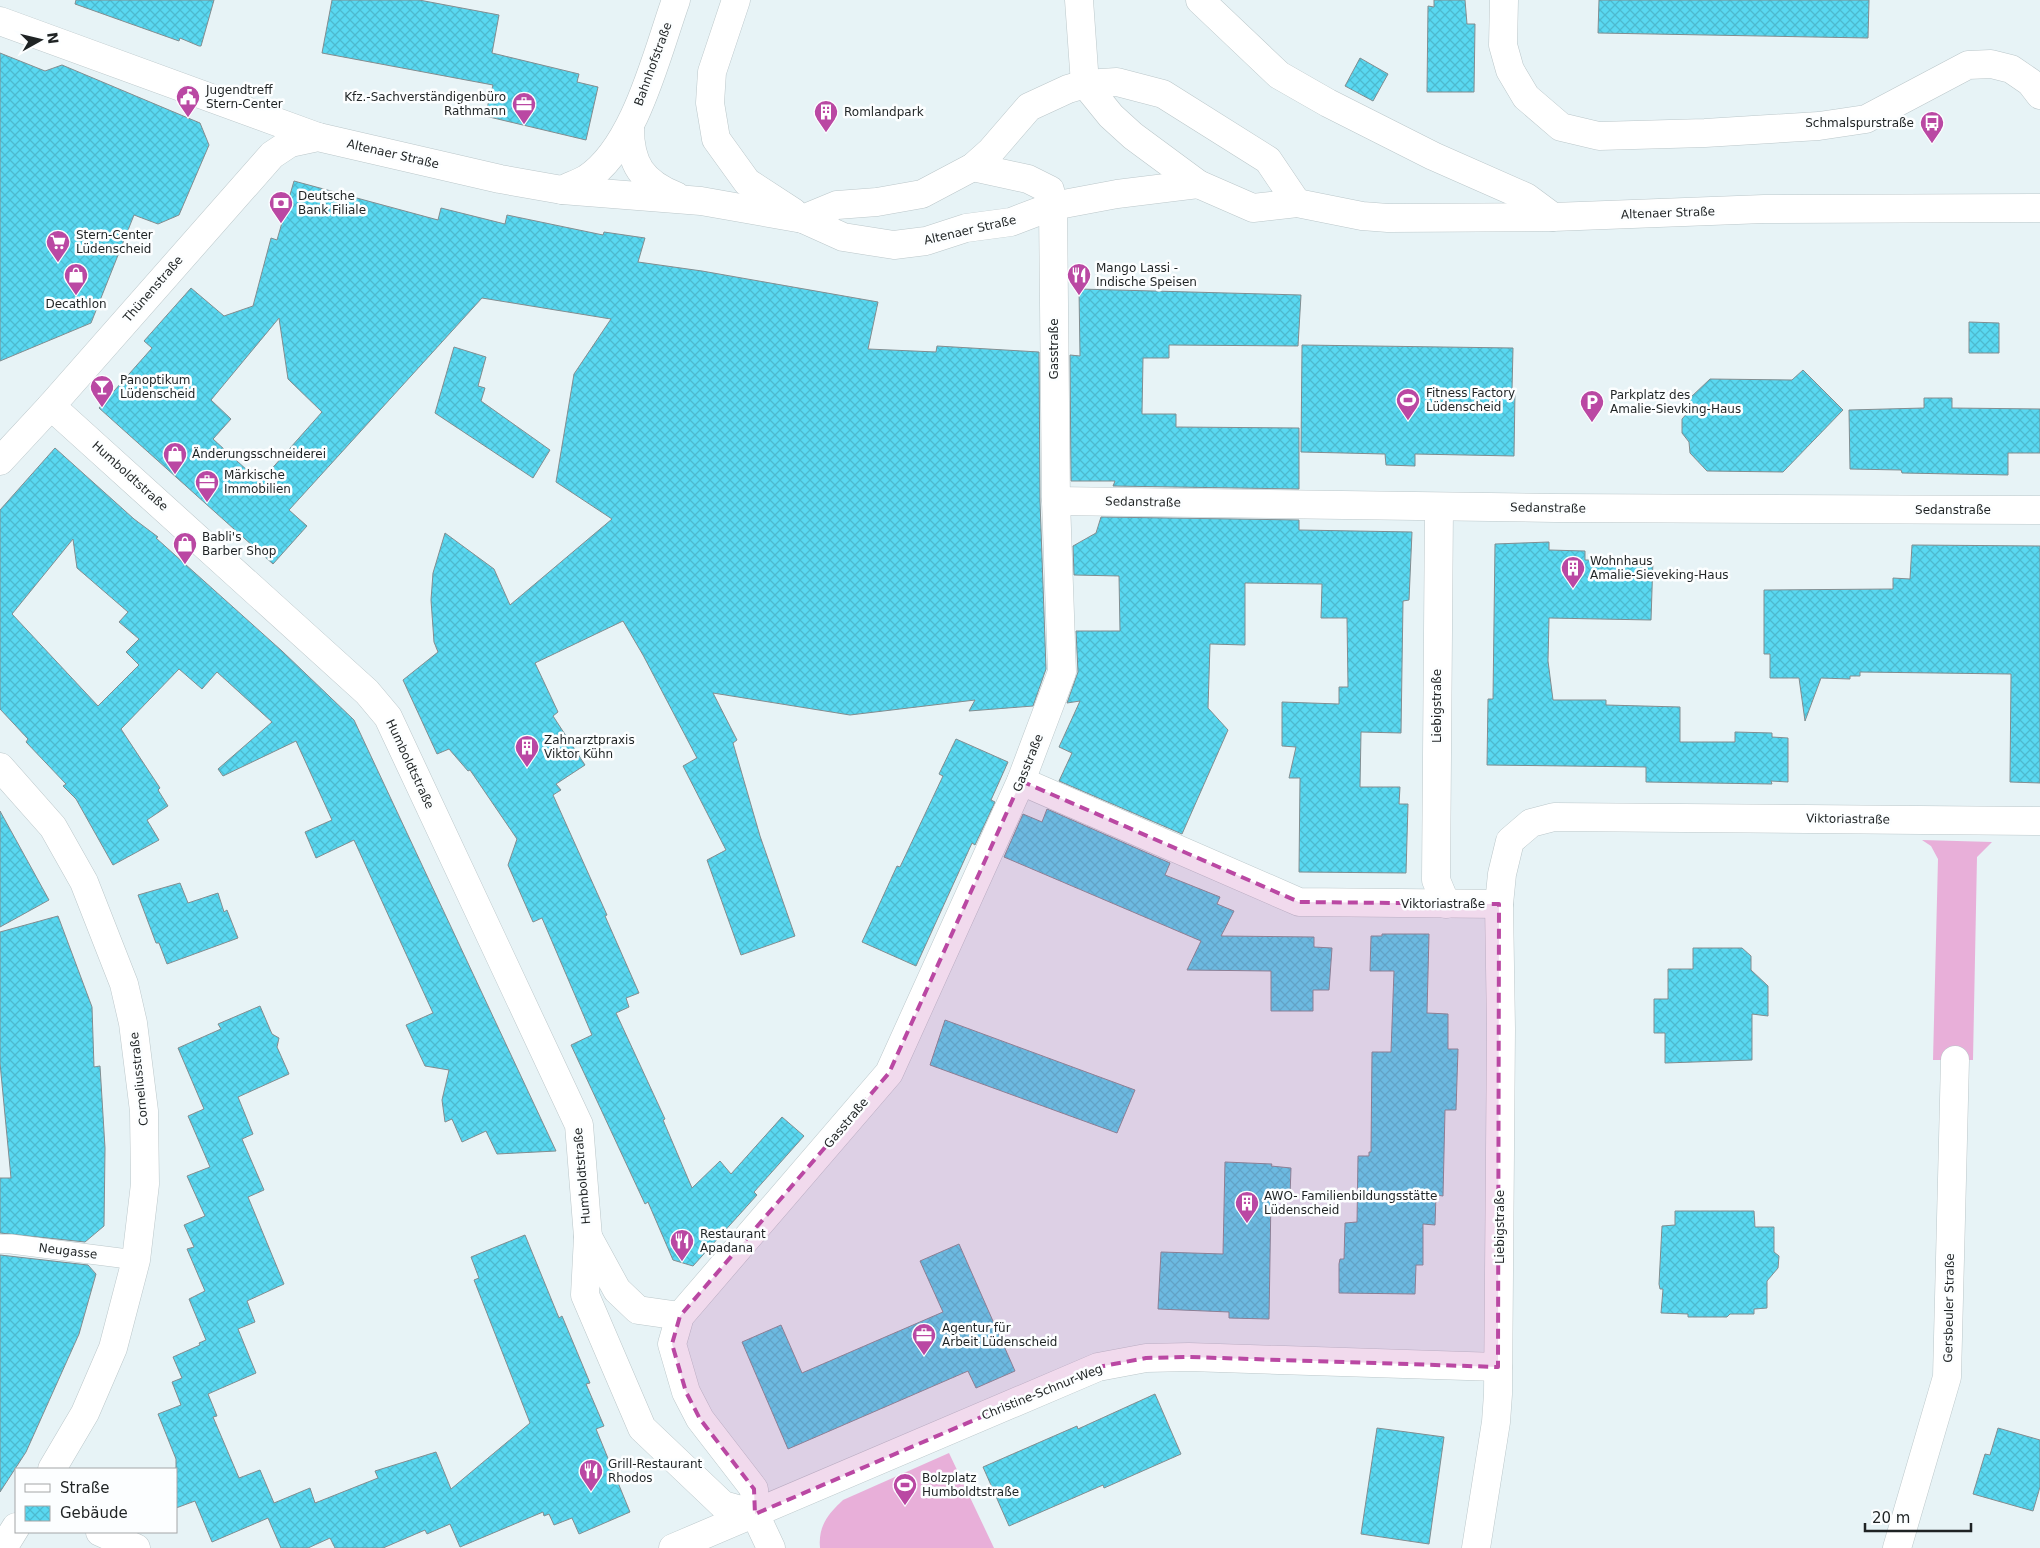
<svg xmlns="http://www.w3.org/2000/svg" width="2040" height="1548" font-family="'DejaVu Sans',sans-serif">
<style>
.grass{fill:#e8afd9}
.building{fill:url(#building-cross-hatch);stroke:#828d90;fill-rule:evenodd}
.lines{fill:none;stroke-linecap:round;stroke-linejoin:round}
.lane-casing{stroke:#bbc7ca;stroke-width:20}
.street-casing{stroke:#bbc7ca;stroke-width:29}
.secondary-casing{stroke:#bbc7ca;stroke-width:29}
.lane{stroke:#fff;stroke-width:19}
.street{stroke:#fff;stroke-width:28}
.secondary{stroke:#fff;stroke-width:28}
.marked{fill:#ba48a3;fill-opacity:0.2;stroke:#ba48a3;stroke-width:4;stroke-dasharray:10 6;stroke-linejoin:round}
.labels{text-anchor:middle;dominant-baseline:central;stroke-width:5;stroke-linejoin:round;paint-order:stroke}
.street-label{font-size:12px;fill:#1f2324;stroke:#fcfeff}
.poi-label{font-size:12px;fill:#1f2324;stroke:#fcfeff;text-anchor:start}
</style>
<defs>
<pattern id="building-cross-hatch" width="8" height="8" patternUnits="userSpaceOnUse" patternTransform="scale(1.25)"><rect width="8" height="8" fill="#59d8f1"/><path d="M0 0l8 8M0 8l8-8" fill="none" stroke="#4db9ce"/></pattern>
</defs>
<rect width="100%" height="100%" fill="#e7f3f6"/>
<!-- grass -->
<g class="grass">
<path d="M1922,840L1992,842L1977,857L1973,1060H1933L1938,859L1931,846Z"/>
<path d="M949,1453L994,1548H820C818,1526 828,1514 843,1500Z"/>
</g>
<!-- building -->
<g class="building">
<path d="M76,0H214L201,46H199L180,38L179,41L75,4Z"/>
<path d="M332,0H419L499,15L492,53L579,74L577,82L598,87L586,140L485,116L493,85L322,53Z"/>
<path d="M1434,0H1465L1467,24H1475L1474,92H1427L1428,6L1434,7Z"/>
<path d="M1599,0H1869L1868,38L1598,33Z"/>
<path d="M0,53L45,71L62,65L188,118L200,123L209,145L179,215L158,224L134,215L91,323L0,361Z"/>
<path d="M1360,58L1388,74L1373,101L1345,86Z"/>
<path d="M294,181L438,220L441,208L505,224L507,215L603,235L604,232L645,238L638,262L702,271L878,302L868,349L936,352L937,346L1039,352L1040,501L1046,669L1033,706L969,711L975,700L850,715L713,693L737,740L733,743L760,836L795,936L741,955L707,860L726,850L683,766L697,758L643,655L623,621L535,663L558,712L553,716L585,765L556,784L561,790L553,795L607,915L605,916L639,993L626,998L629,1007L616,1013L665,1119L663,1120L692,1188L720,1161L731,1174L782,1117L804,1136L754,1192L757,1195L693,1266L673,1260L648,1202L645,1204L571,1045L592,1035L542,918L533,922L508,865L517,839L470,770L468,771L449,749L437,754L403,680L438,652L434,642L431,600L433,573L445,533L494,569L510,605L612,519L556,482L574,374L611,319L482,298L289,510L307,526L273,564L99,408L152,348L144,341L191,288L224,316L253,306L271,238L277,240ZM279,318L288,379L322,412L260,482L213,439L231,419L211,400Z"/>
<path d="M1079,289L1301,295L1298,346L1169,345V358H1143L1142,414H1176V427L1299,428V489L1113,486L1115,481H1071L1070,355L1080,356Z"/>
<path d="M1969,322L1999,323V353H1969Z"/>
<path d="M1302,345L1513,348L1512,390H1515L1514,456L1415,454V466L1386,465L1385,454L1301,452Z"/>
<path d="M454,347L486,357L478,386L485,388L481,401L550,450L533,478L435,413Z"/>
<path d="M1803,370L1843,410L1783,472L1707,471L1690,453L1689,442L1682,433V419L1690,410V398L1710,379L1792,380Z"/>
<path d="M1924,398H1952V408L2040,409V453H2008V475L1902,473L1901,470L1850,469L1849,410L1924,408Z"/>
<path d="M55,448L134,519L158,537L156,538L282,651L354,720L556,1151L497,1154L486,1131L462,1142L452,1119L445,1122L442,1100L449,1070L425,1066L406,1025L433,1013L354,840L316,858L305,832L332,820L296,741L223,776L218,769L272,722L217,672L202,689L179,669L121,729L160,788L158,790L168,806L147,820L159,840L113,865L76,799L63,786L66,784L26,742L28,739L0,709V510ZM73,539L77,568L128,612L119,622L139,639L126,652L139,665L98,706L12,614Z"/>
<path d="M1101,517L1299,520V530L1412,532L1409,600L1403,601L1401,733L1361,732L1360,787H1400L1399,804H1408L1406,873L1299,872L1300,778H1289L1296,747L1282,746V702L1339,704V687H1348L1347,618H1321L1322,584L1245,583V645L1210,644L1208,708L1228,730L1182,834L1059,781L1072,753L1059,747L1080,701L1067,703L1078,672L1076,631H1120L1119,576L1074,575L1073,546L1096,533Z"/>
<path d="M1549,542V550L1585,551V560H1653L1651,620L1549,618L1548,661L1553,700H1606V705L1680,707V742H1735V732L1772,733V737L1788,738V782L1771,781L1772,784L1646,782V767L1487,765L1488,699H1493L1495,544Z"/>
<path d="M1912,545L2040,546V783L2010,782L2011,674L1860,672V676H1850V679L1821,678L1805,721L1799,678H1770V654H1764V590L1893,589V578L1910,579Z"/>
<path d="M956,739L1008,762L991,800L995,802L975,845L972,843L916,966L862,942L897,866L900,867L943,776L939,774Z"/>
<path d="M1047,809L1170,863L1165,875L1220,897L1217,904L1234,911L1221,936L1314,937V947L1332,948L1329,990H1313V1011H1271V971L1187,970L1201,941L1004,857L1023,814L1042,822Z"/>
<path d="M0,811L49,900L0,927Z"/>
<path d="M180,883L188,903L218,893L224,912L227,910L238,938L167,964L159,943H156L138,895Z"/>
<path d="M58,916L92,1007L94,1067L100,1066L105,1148L104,1226L85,1242L0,1233V1178H11L0,1063V932Z"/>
<path d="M1382,934H1429L1427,1013L1448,1014V1049H1458L1456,1110H1445L1443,1196L1436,1195L1435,1225L1423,1224V1265H1416L1415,1294L1339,1293V1264L1340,1259H1344L1345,1223L1357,1222L1358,1156H1369V1152H1371L1372,1052H1391L1394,971H1370L1371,936H1382Z"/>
<path d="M1693,948H1742L1751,956V970L1768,986V1016L1752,1014V1060L1665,1063V1033H1654V999H1668V969H1693Z"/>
<path d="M260,1006L272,1034L279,1038L277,1047L289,1074L238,1097L253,1134L242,1139L264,1190L248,1197L284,1284L247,1301L255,1322L238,1329L256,1373L208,1394L217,1416L213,1417L239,1478L260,1470L274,1503L310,1488L315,1503L378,1478L375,1471L436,1452L451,1489L530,1423L474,1280L479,1278L471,1257L525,1235L559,1318L562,1316L590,1383L586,1384L604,1426L596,1429L630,1512L579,1534L572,1518L554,1525L549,1514L544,1516L543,1512L460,1547L450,1524L427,1534L425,1530L383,1548H335L330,1538L308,1548H281L268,1518L212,1542L195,1501L176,1508V1459L158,1414L181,1405L172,1382L182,1378L173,1357L200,1345L199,1343L206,1340L189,1299L205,1291L187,1249L194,1247L184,1225L205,1216L187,1176L210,1167L188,1116L204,1109L178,1048L221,1029L218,1024Z"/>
<path d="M945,1020L1135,1090L1117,1133L930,1065Z"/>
<path d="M1225,1162L1272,1164L1271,1166L1291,1168L1290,1196H1271L1269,1319L1229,1318V1312L1158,1309L1161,1252L1223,1254Z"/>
<path d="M1675,1211H1754L1755,1227H1774V1252L1779,1256L1778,1268L1767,1281V1308L1754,1309V1314H1730L1727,1317H1688V1314L1661,1313L1663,1289H1660L1659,1284L1662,1226L1675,1225Z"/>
<path d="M959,1244L1015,1371L976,1388L968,1371L788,1449L742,1342L781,1325L802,1373L943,1312L920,1261Z"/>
<path d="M0,1255L88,1265L96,1274L79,1334L26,1452L0,1492Z"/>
<path d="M1155,1394L1181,1454L1104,1488L1103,1485L1009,1526L983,1467L1077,1426L1078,1429Z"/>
<path d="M1377,1428L1444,1437L1429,1544L1361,1534Z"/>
<path d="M1998,1428L2040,1440V1487L2033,1511L1973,1494L1985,1454L1990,1455Z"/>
</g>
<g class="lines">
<!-- lane casing -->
<g class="lane-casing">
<path id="lane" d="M0,1244H11L136,1260"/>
</g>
<!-- street casing -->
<g class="street-casing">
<g id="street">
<path d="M1504,0L1503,45L1510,70L1526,97L1561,127L1599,136L1705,133L1819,126L1866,119L1968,65L1991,64L2011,69L2030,82L2040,95"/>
<path d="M0,21L318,137"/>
<path d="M0,461L51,406"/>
<path d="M1056,501L1555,508L2040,510"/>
<path d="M1439,507L1436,880L1446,904"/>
<path d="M0,767L53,827L84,882L124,984L133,1023L144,1111L145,1184L136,1260L113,1348L85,1413L52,1469"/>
<path d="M1021,781L1299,902L1499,904"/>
<path d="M100,1532L136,1548"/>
<path d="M3,1548L16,1527"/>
<path d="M673,1548L1098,1367L1146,1358L1189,1357L1498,1367"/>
<path d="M1476,1548L1496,1422L1498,1394L1501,1029L1499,904L1502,874L1510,841L1531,823L1554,817L2040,821"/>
<path d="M1897,1548L1947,1377L1955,1060"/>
</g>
</g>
<!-- secondary casing -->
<g class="secondary-casing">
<g id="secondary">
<path d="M736,0L712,72L710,103L716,139L747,182L793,212"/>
<path d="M1079,0L1085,84L1111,116L1133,136L1198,184L1253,208L1297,203L1362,216L1388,218L1553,217L1764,209L2040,208"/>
<path d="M1200,0L1279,75L1328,103L1433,156L1526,197L1553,217"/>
<path d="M630,128C630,164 642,182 676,196"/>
<path d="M562,190C570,186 579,183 586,179C635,148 657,53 676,0"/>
<path d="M803,219L837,205L877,202L922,194L973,167L991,151L1029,107L1068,89L1085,84L1117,82L1163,94L1268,160L1297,203"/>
<path d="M588,1237L617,1290L638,1310L680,1316"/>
<path d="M755,1514L723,1505L642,1428L585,1295L588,1237L579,1125L388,717L367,692L51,406L272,155L290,143L318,137L500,179L562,190L701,201L803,219L843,237L894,245L926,241L966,228L1011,222L1053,206L1117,194L1198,184"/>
<path d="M771,1548L755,1514L754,1489L700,1419L686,1392L672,1344L680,1316L889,1073L1021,781L1062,672L1056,501L1053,206L1050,190L1028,179L973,167"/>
</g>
</g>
<!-- lane -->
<use href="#lane" class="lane"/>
<!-- street -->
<use href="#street" class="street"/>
<!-- secondary -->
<use href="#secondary" class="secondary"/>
</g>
<!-- marked area -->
<path class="marked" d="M1021,781L1299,902L1499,904L1498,1367L1189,1357L1146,1358L1098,1367L755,1514L754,1489L700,1419L686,1392L672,1344L680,1316L889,1073Z"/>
<!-- icons -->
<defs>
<g id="civic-pin" transform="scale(1.25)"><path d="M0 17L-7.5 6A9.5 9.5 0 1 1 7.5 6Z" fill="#ba48a3" stroke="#fcfeff"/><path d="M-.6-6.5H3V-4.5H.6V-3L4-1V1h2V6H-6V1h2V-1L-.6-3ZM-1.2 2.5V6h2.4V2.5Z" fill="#fff"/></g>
<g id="office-pin" transform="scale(1.25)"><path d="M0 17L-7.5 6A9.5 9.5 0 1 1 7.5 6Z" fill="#ba48a3" stroke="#fcfeff"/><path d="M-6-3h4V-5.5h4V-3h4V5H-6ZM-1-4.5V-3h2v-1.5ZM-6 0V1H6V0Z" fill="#fff"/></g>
<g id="building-pin" transform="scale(1.25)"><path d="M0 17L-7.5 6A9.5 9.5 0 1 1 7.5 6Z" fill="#ba48a3" stroke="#fcfeff"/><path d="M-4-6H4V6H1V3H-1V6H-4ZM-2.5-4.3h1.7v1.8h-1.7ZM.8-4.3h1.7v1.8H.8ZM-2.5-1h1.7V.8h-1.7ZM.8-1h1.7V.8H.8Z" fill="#fff"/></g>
<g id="bus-pin" transform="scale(1.25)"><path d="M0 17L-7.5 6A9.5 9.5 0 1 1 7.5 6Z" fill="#ba48a3" stroke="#fcfeff"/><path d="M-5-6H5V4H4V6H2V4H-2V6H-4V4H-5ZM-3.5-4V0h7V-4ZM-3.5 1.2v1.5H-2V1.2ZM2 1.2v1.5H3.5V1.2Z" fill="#fff"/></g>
<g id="bank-pin" transform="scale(1.25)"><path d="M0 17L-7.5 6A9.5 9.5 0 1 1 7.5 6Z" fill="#ba48a3" stroke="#fcfeff"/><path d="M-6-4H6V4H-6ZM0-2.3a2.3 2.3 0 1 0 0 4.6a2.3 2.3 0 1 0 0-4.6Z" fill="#fff"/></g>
<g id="supermarket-pin" transform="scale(1.25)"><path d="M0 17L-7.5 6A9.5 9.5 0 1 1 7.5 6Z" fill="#ba48a3" stroke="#fcfeff"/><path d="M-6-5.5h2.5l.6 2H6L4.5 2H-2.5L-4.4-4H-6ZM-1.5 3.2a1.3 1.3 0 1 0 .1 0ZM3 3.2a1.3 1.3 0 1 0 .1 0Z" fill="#fff"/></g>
<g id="shop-pin" transform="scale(1.25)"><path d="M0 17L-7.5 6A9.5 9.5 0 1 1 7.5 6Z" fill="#ba48a3" stroke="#fcfeff"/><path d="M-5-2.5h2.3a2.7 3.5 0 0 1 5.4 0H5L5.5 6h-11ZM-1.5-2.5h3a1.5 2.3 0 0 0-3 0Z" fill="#fff"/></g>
<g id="restaurant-pin" transform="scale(1.25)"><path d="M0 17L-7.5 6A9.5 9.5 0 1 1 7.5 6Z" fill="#ba48a3" stroke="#fcfeff"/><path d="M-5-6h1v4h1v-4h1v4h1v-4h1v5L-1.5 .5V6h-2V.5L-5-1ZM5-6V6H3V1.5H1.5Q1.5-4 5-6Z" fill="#fff"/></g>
<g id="bar-pin" transform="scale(1.25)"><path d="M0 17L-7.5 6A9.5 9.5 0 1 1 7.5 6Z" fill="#ba48a3" stroke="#fcfeff"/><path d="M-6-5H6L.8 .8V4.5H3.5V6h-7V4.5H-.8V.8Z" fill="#fff"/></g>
<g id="stadium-pin" transform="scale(1.25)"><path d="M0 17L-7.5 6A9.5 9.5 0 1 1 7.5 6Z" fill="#ba48a3" stroke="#fcfeff"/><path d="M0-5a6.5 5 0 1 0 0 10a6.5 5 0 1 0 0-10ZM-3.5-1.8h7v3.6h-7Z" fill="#fff"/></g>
<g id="parking-pin" transform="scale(1.25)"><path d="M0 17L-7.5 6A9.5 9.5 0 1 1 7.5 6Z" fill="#ba48a3" stroke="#fcfeff"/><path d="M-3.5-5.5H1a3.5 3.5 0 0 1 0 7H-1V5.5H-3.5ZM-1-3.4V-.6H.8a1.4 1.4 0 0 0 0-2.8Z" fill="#fff"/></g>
</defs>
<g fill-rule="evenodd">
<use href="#civic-pin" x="188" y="97"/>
<use href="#office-pin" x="524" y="104"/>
<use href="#building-pin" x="826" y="112"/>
<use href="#bus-pin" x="1932" y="123"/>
<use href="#bank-pin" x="281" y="203"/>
<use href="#supermarket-pin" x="58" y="242"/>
<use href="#shop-pin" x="76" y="275"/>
<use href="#restaurant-pin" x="1079" y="275"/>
<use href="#bar-pin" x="102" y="387"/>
<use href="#stadium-pin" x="1408" y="400"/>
<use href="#parking-pin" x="1592" y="402"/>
<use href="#shop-pin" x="175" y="454"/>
<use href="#office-pin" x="207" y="482"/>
<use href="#shop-pin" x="185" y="544"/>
<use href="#building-pin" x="1573" y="568"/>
<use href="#building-pin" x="527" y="747"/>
<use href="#building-pin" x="1247" y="1203"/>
<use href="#restaurant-pin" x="682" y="1241"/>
<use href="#office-pin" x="924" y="1335"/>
<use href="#restaurant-pin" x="591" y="1471"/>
<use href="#stadium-pin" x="905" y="1485"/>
</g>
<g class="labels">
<!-- street labels -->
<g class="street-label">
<text transform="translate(653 64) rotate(-70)">Bahnhofstraße</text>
<text transform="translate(393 154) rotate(13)">Altenaer Straße</text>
<text transform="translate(1668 213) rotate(-2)">Altenaer Straße</text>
<text transform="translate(970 230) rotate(-13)">Altenaer Straße</text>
<text transform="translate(153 289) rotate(-49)">Thünenstraße</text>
<text transform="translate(1054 349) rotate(-90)">Gasstraße</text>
<text transform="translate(130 476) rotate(42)">Humboldtstraße</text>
<text transform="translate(1143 502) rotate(1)">Sedanstraße</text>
<text transform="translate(1548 508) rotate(1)">Sedanstraße</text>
<text x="1953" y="510">Sedanstraße</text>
<text transform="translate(1437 706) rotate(-90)">Liebigstraße</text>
<text transform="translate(1028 763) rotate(-68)">Gasstraße</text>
<text transform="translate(410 764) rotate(65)">Humboldtstraße</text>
<text transform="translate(1848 819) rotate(1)">Viktoriastraße</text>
<text x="1443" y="904">Viktoriastraße</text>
<text transform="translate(139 1079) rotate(-96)">Corneliusstraße</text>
<text transform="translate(846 1123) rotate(-50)">Gasstraße</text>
<text transform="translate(582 1176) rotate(-95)">Humboldtstraße</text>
<text transform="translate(1500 1227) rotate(-90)">Liebigstraße</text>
<text transform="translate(68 1251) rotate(7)">Neugasse</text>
<text transform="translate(1949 1308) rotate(-89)">Gersbeuler Straße</text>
<text transform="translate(1042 1392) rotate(-22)">Christine-Schnur-Weg</text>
</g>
<!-- poi labels -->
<g class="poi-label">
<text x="206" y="90">Jugendtreff<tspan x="206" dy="14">Stern-Center</tspan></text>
<text x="506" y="97" text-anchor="end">Kfz.-Sachverständigenbüro<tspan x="506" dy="14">Rathmann</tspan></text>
<text x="844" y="112">Romlandpark</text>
<text x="1914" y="123" text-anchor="end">Schmalspurstraße</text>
<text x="298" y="196">Deutsche<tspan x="298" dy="14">Bank Filiale</tspan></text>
<text x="76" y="235">Stern-Center<tspan x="76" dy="14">Lüdenscheid</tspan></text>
<text x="1096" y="268">Mango Lassi -<tspan x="1096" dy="14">Indische Speisen</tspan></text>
<text x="76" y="304" text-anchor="middle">Decathlon</text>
<text x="120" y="380">Panoptikum<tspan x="120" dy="14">Lüdenscheid</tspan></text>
<text x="1426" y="393">Fitness Factory<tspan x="1426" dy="14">Lüdenscheid</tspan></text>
<text x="1610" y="395">Parkplatz des<tspan x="1610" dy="14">Amalie-Sievking-Haus</tspan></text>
<text x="192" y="454">Änderungsschneiderei</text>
<text x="224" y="475">Märkische<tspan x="224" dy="14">Immobilien</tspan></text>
<text x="202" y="537">Babli's<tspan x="202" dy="14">Barber Shop</tspan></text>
<text x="1590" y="561">Wohnhaus<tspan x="1590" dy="14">Amalie-Sieveking-Haus</tspan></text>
<text x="544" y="740">Zahnarztpraxis<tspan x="544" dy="14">Viktor Kühn</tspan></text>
<text x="1264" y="1196">AWO- Familienbildungsstätte<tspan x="1264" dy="14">Lüdenscheid</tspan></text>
<text x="700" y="1234">Restaurant<tspan x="700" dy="14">Apadana</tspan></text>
<text x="942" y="1328">Agentur für<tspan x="942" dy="14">Arbeit Lüdenscheid</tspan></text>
<text x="608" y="1464">Grill-Restaurant<tspan x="608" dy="14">Rhodos</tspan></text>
<text x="922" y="1478">Bolzplatz<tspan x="922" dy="14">Humboldtstraße</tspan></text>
</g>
</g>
<!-- legend -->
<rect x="15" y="1468" width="162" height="65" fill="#fcfeff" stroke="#a4a6a7"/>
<rect x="25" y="1484" width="25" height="8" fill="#ffffff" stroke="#a4a6a7"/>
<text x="60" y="1493" font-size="15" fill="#1f2324">Straße</text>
<rect x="25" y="1506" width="25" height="15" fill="url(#building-cross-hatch)" stroke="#a4a6a7"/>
<text x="60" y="1518" font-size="15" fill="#1f2324">Gebäude</text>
<!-- north arrow -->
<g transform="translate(40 40) rotate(82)" stroke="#fcfeff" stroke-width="4" paint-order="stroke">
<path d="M0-4L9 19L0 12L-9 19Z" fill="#1f2324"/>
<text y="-8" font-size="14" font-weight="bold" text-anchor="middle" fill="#1f2324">N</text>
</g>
<!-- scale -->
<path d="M1865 1523v8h106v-8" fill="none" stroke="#1f2324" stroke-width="2.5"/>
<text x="1872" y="1523" font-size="15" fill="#1f2324" stroke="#fcfeff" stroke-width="4" paint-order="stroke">20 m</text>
</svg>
